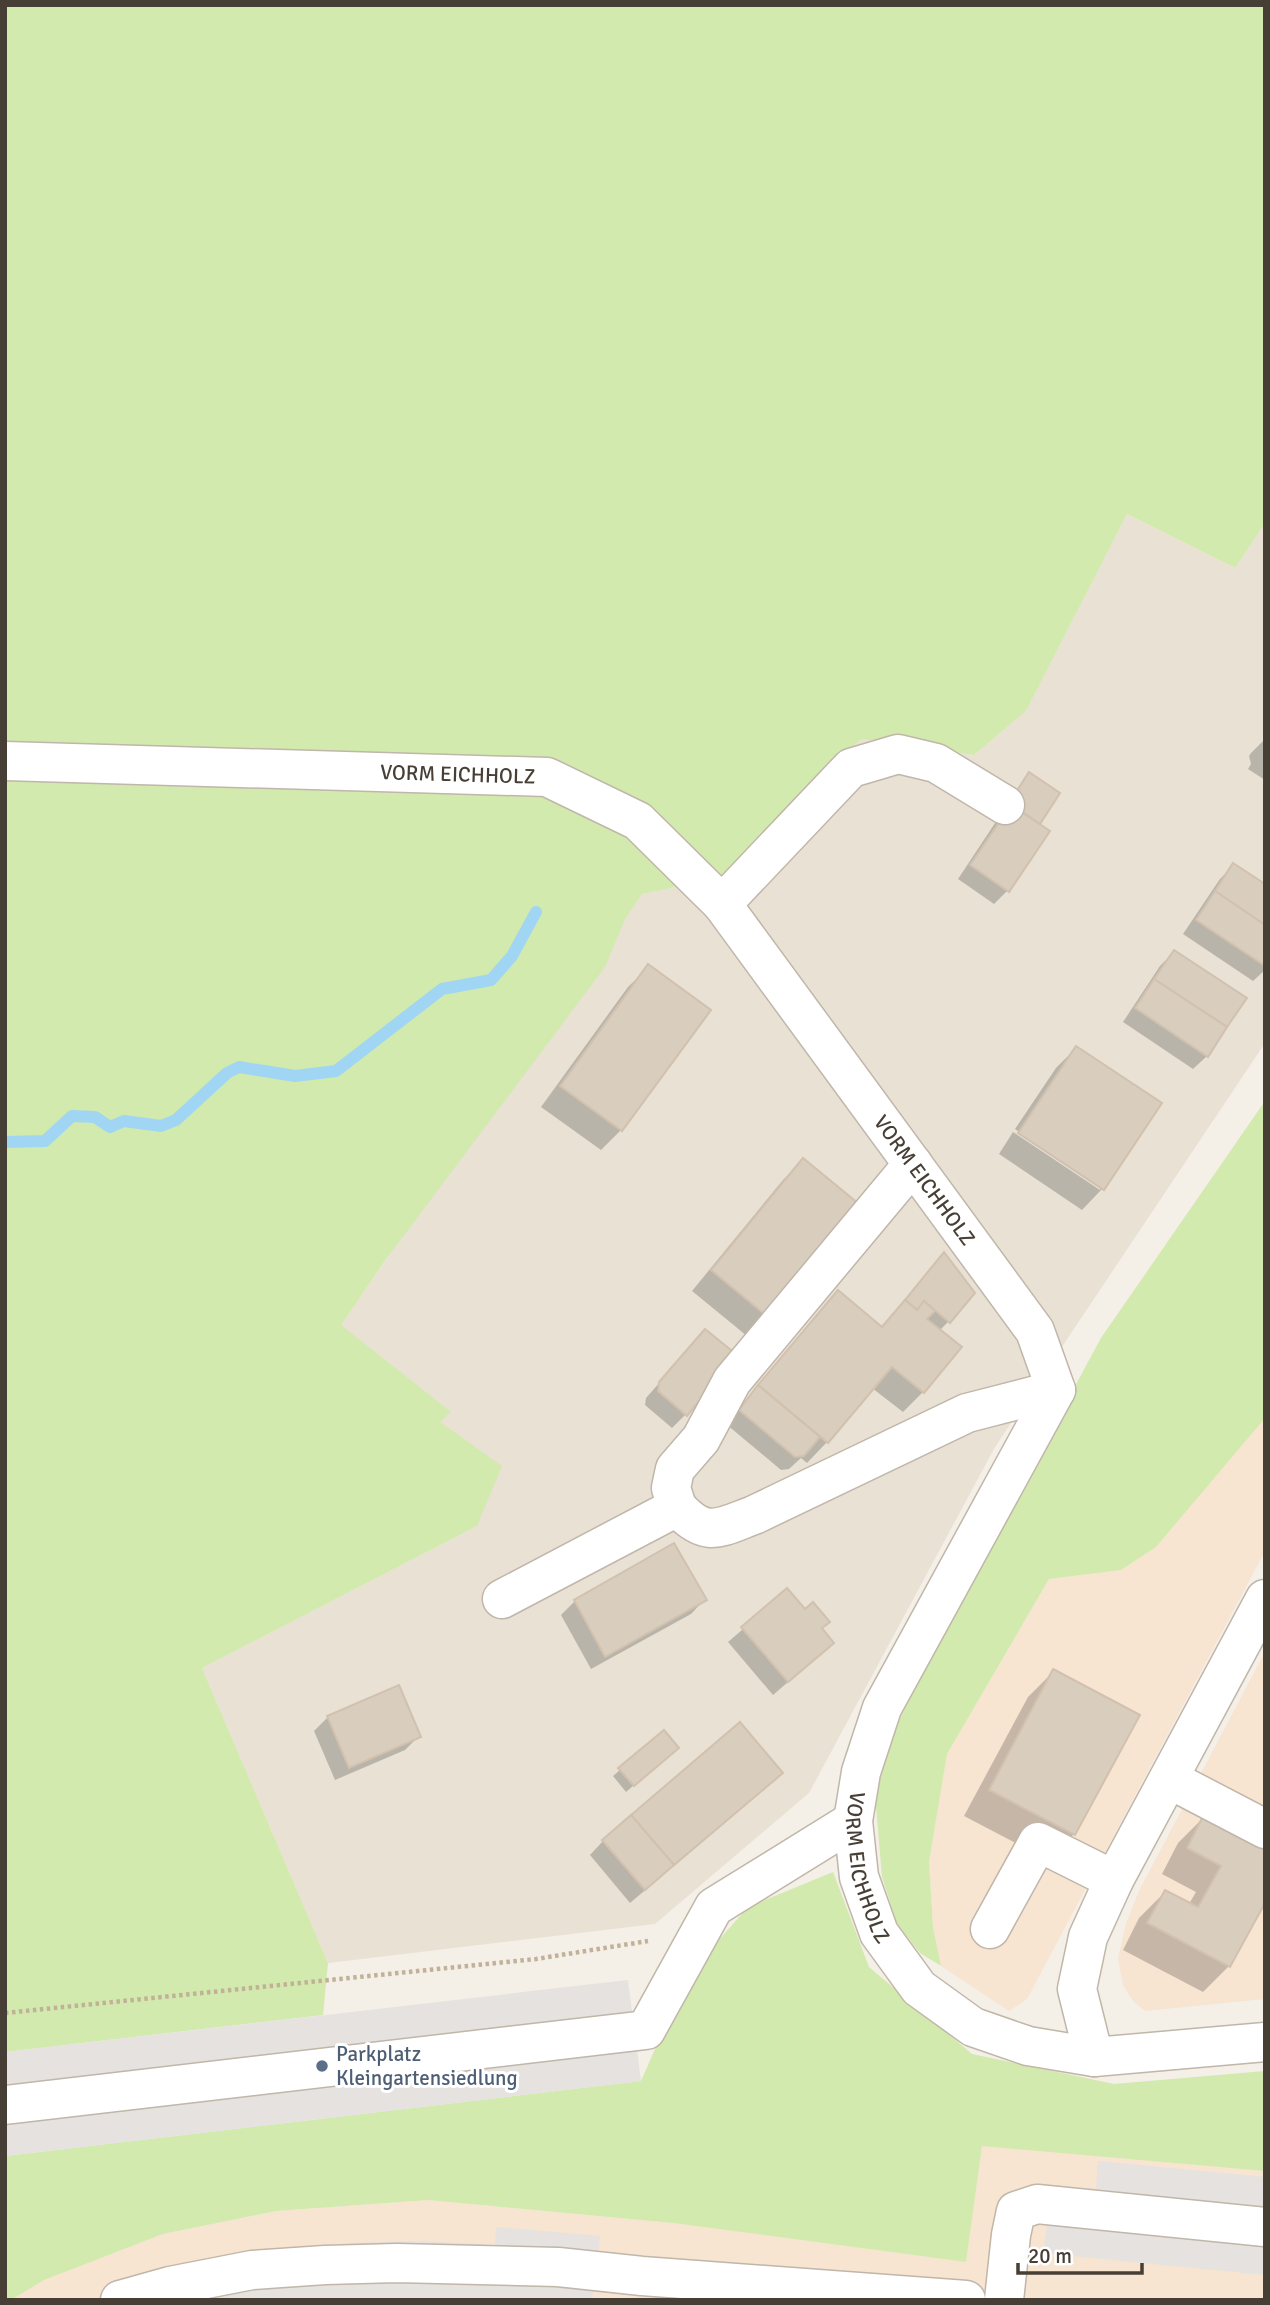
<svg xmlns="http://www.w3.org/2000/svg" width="1270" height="2305" font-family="Signika,sans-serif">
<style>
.residential{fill:#e8e1d4}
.commercial{fill:#f7e4d1}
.green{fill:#d2eaad}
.parking{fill:#e5e2df}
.shadow{fill:#0003}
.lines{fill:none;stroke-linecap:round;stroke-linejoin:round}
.stream{stroke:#a0d6f4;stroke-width:12}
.building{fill:#d9cdbe;stroke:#d1c1ae;stroke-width:2}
.minor-casing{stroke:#c0b6a9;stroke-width:41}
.path{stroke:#c2b199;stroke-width:4.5;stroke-dasharray:3.5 3.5;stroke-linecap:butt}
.minor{stroke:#fff;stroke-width:38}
.service-dot{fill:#5c6f8a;stroke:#fff;stroke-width:2.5}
.labels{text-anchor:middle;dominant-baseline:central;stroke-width:6;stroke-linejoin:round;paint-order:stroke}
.street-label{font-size:21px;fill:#473f35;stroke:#fff}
.service-label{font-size:21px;fill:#4e5e75;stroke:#fff;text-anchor:start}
</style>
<rect width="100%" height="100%" fill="#f4efe7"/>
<!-- residential -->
<path class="residential" d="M1127,514L1235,568L1265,523V1043L995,1447L809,1793L655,1924L328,1963L202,1668L477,1526L328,1343L642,894L724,877L861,739L974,755L1026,711Z"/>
<!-- commercial -->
<g class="commercial">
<path d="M1263,1420L1265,1421V1551L1027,1999L1009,2011L941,1966L933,1927L929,1862L947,1754L1049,1579L1121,1570L1156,1547Z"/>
<path d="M1265,1652V1999L1145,2011L1133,2001L1123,1985L1118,1958L1126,1924L1139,1891Z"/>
<path d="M982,2145L1265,2171V2300H11L44,2280L163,2234L276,2211L428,2200L673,2223L966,2262Z"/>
</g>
<!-- green -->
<g class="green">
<path d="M5,5H1265V523L1235,568L1127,514L1026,711L974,755L861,739L724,877L642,894L625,919L605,967L387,1258L341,1325L451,1412L440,1422L502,1466L477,1526L202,1668L328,1963L323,2015L5,2052Z"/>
<path d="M1265,1101V1418L1156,1547L1121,1570L1049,1579L947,1754L929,1862L933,1927L941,1966L920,1953L897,1924L882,1877L875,1795L897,1725L942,1632L1101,1338Z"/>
<path d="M833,1872L869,1967L972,2054L1114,2084L1265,2071V2171L982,2146L966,2262L673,2223L428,2200L276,2211L163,2234L44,2280L11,2300H5V2156L641,2081L687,1976L748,1907Z"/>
</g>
<!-- parking -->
<g class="parking">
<path d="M628,1980L641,2081L5,2156V2052Z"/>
<path d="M1098,2161L1265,2177V2275L1043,2253L1053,2187L1096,2190Z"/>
<path d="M496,2227L600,2236L592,2300H158L223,2257L284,2249L349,2243L421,2241L495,2245Z"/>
</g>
<!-- shadow -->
<g class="shadow">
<path d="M1265,739V780L1248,769L1251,764L1249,756L1251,753Z"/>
<path d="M1023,781L1058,794L1037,824L1008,890L994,904L958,879Z"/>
<path d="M1234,865L1265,886V970L1253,981L1183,934L1220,879Z"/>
<path d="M1174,952L1207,1056L1193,1069L1123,1022L1160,966Z"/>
<path d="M649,967L621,1130L601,1150L541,1107L628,987Z"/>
<path d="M1076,1048L1159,1104L1102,1189L1082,1210L999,1154L1013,1132L1100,1190V1186L1015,1129L1056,1068Z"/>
<path d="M803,1160L858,1205L747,1336L692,1291L783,1180Z"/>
<path d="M943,1255L948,1322L939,1331L923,1392L903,1412L872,1388L827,1442L807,1463L801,1458L789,1469L781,1470L726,1424L818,1313L838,1292L880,1328Z"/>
<path d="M705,1331L686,1414L672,1428L645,1405L646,1398Z"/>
<path d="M787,1591L820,1629L818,1656L773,1695L728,1642Z"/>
<path d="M704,1600L691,1614L591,1669L561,1615L575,1601Z"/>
<path d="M1054,1671L1074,1834L1048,1860L964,1816L1028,1697Z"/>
<path d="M328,1717L419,1736L405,1750L335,1780L314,1731Z"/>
<path d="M670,1754L626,1792L613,1776L620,1770Z"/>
<path d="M780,1773L760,1793L630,1903L590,1855L603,1841Z"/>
<path d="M1204,1817L1265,1849L1229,1966L1203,1992L1123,1950L1139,1918L1165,1892L1189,1904L1196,1892L1162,1874L1178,1843Z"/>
</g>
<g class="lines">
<!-- stream -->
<path class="stream" d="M5,1142L45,1141L72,1116L95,1117L110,1127L124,1121L161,1126L176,1120L227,1073L239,1067L295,1076L336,1071L442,989L491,980L512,956L536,912"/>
</g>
<!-- building -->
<g class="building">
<path d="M1029,772L1060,793L1040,824L1009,803Z"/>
<path d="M1011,805L1050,831L1009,892L970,865Z"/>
<path d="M1233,863L1265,884V925L1215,891Z"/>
<path d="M1215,891L1265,925V966L1196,920Z"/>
<path d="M1174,950L1247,998L1227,1027L1154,979Z"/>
<path d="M648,964L711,1010L622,1131L560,1086Z"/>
<path d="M1154,979L1227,1027L1208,1057L1135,1008Z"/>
<path d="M1076,1046L1162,1103L1104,1190L1018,1133Z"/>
<path d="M803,1158L860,1205L768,1317L711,1270Z"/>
<path d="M944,1252L975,1293L950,1323L924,1301L917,1310L905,1300Z"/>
<path d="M838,1290L882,1327L905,1300L917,1310L924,1301L935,1311L927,1319L962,1347L924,1393L892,1367L828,1443L758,1385Z"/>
<path d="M705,1329L737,1355L687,1416L658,1391L659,1382Z"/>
<path d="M758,1385L820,1437L804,1456L795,1457L739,1410Z"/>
<path d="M674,1543L707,1600L605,1657L574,1600Z"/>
<path d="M787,1588L805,1609L813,1602L830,1622L822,1628L834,1643L788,1682L741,1627Z"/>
<path d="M1053,1669L1140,1715L1075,1835L989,1790Z"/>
<path d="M399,1685L421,1737L349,1768L327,1716Z"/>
<path d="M740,1722L783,1773L674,1865L631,1815Z"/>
<path d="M664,1730L679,1748L634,1786L618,1768Z"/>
<path d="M1204,1814L1265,1847V1903L1230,1967L1147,1923L1165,1890L1198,1907L1221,1866L1187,1848Z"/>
<path d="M631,1815L674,1865L645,1890L602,1840Z"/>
</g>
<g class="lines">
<!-- minor casing -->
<g class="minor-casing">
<g id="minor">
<path id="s1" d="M5,761L547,777L638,821L722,904L1035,1331L1056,1390L882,1708L861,1772L853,1821L859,1877L879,1933L919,1988L973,2027L1028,2046L1094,2057L1265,2042"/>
<path d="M722,904L851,768L898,754L936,763L1005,805"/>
<path d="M677,1507L671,1488L675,1469L701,1439L732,1381L913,1164"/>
<path d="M502,1599L677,1507C706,1539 719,1528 754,1515L967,1413L1056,1390"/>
<path d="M1169,1779L1265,1829"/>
<path d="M990,1929L1038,1842L1114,1880"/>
<path d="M1094,2057L1077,1989L1088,1937L1114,1880L1265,1599"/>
<path d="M5,2105L646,2030L714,1907L853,1821"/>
<path d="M120,2300L170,2286L252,2270L325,2265L397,2263L558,2267L642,2276L966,2300"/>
<path d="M1004,2300L1011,2235L1016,2211L1037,2204L1265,2227"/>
</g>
</g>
<!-- path -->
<path class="path" d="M5,2013L536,1959L648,1941"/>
<!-- minor -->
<use href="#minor" class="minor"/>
</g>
<!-- markers -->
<circle class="service-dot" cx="322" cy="2066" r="7"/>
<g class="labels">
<!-- street labels -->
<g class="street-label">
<text stroke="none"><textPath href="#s1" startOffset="453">VORM EICHHOLZ</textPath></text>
<text stroke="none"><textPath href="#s1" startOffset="1104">VORM EICHHOLZ</textPath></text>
<text stroke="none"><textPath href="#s1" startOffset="1881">VORM EICHHOLZ</textPath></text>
</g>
<!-- service labels -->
<g class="service-label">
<text x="336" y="2054">Parkplatz<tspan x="336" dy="24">Kleingartensiedlung</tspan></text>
</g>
</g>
<!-- border -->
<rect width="1270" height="2305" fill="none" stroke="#473f35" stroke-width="14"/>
<!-- scale -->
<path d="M1018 2263v10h124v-10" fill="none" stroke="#473f35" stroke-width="3.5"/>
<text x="1028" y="2263" font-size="21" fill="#473f35" stroke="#ffffff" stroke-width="5" paint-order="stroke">20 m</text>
</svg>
